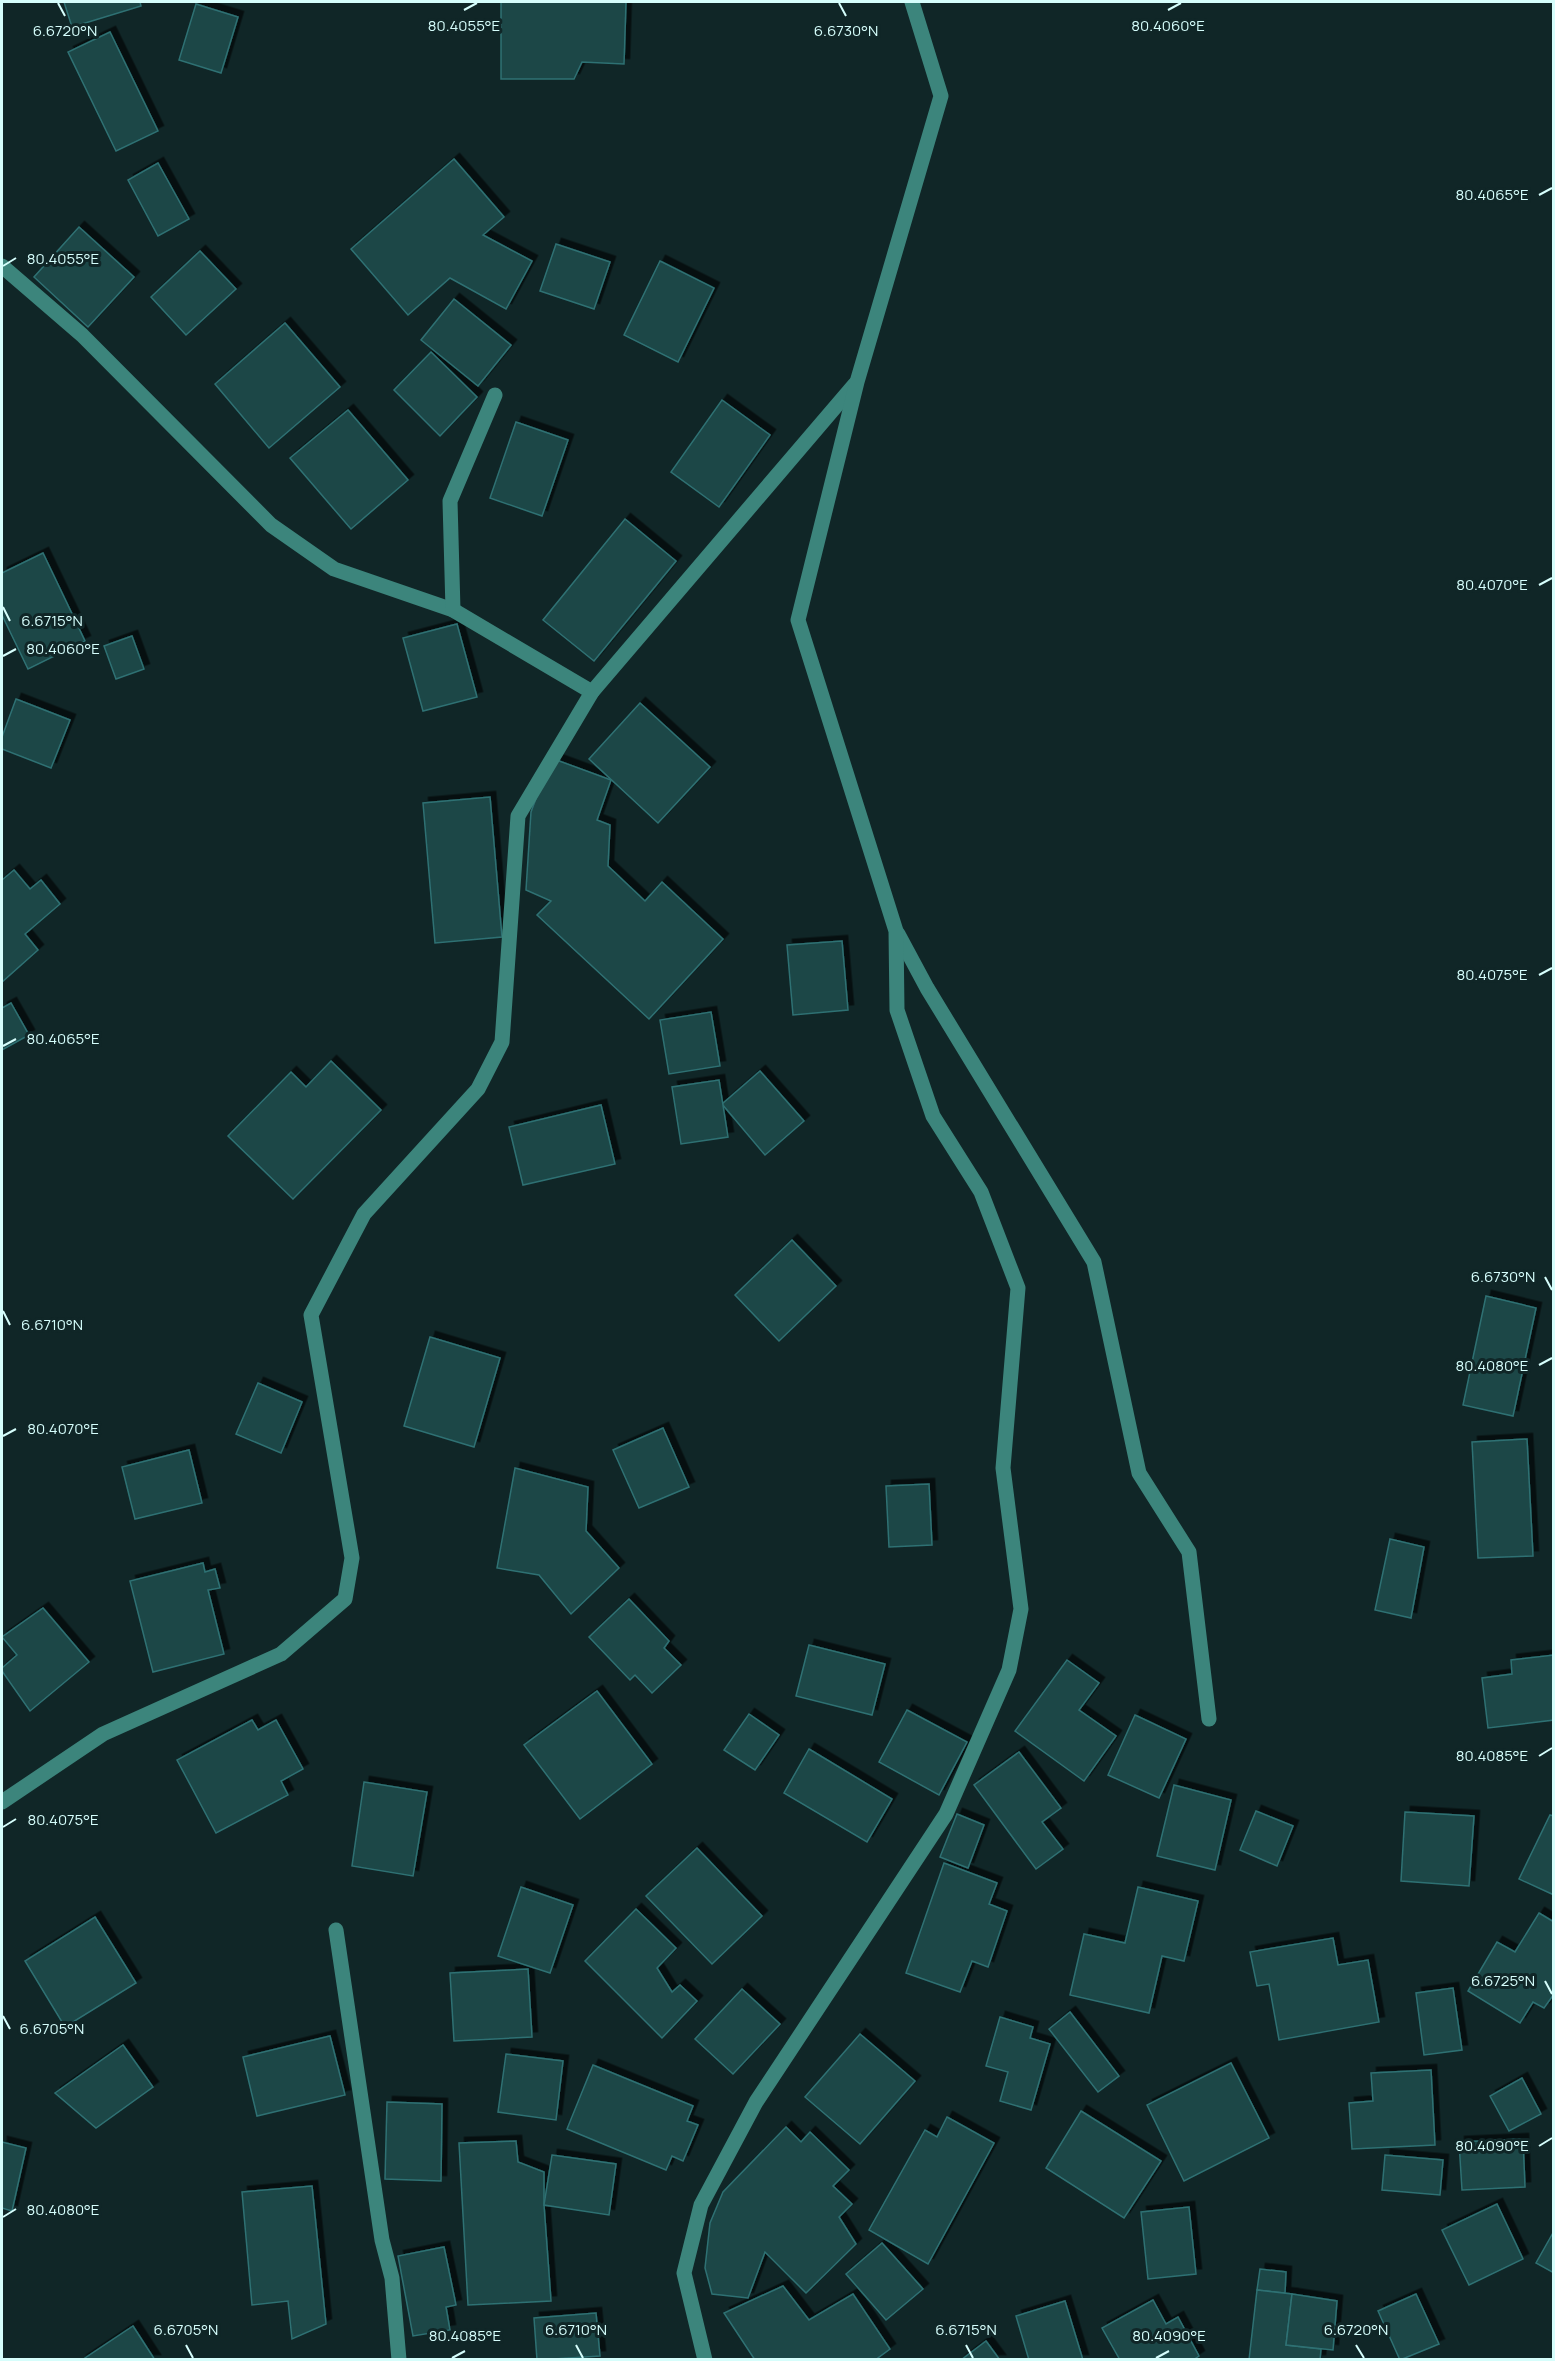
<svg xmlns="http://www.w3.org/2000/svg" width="1555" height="2361" font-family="Manrope,sans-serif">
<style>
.building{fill:#1c4647;stroke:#2f7173;stroke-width:1.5;filter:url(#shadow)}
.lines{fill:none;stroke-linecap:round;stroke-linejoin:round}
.minor{stroke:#3c857c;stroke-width:15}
.ticks{fill:none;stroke:#d6fefc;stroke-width:2}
.ticks-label{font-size:15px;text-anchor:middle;fill:#d6fefc;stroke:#102627;stroke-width:6;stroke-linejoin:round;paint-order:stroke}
</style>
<defs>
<filter id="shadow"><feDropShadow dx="5.5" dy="-5.5" stdDeviation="0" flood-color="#0009"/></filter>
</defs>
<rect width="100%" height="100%" fill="#102627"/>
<!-- building -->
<g class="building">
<path d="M64,2H140L141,6L72,27Z"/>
<path d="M501,2H626L624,64L582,62L574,79H501Z"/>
<path d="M196,4L238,17L221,73L179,60Z"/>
<path d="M110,32L158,131L116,151L68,52Z"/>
<path d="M454,159L504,217L483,235L532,261L506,309L450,278L408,315L351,249Z"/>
<path d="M158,163L189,219L158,236L128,180Z"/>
<path d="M79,227L134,277L88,327L34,277Z"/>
<path d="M556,244L610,262L594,309L540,291Z"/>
<path d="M200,251L236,289L186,335L151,297Z"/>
<path d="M660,261L714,288L678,362L624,335Z"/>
<path d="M454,299L511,345L478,386L421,340Z"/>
<path d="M285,323L340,387L269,448L215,384Z"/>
<path d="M431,352L477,397L440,436L394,390Z"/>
<path d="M722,400L770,435L719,507L671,472Z"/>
<path d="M348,410L408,480L351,529L290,458Z"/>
<path d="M516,422L568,440L542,516L490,498Z"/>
<path d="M625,519L676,561L594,661L543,620Z"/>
<path d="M43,553L85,641L28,669L2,615V573Z"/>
<path d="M457,624L477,697L423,711L403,638Z"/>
<path d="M132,636L144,669L116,679L104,646Z"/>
<path d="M16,699L70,720L51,768L2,749V737Z"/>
<path d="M640,703L710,767L658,823L589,759Z"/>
<path d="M551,758L611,780L597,820L610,825L608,866L645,901L662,882L723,939L649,1019L537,915L551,901L526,890L531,812Z"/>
<path d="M490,797L502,937L435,943L423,803Z"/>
<path d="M14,870L30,889L41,880L60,904L25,934L38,950L2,982V880Z"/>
<path d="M842,941L848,1010L793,1015L787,945Z"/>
<path d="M11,1003L29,1035L2,1050V1008Z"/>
<path d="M711,1012L720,1066L669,1074L660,1020Z"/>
<path d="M331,1061L381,1110L293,1199L228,1136L291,1072L306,1087Z"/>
<path d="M760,1071L804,1121L765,1155L722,1104Z"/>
<path d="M719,1080L728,1137L681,1144L672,1087Z"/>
<path d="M601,1105L615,1164L523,1185L509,1127Z"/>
<path d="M792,1240L836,1286L779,1341L735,1295Z"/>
<path d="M1486,1296L1536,1308L1513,1416L1463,1405Z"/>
<path d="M430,1337L500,1358L474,1447L404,1426Z"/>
<path d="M258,1383L302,1402L281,1453L236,1434Z"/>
<path d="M663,1428L689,1487L639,1508L613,1450Z"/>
<path d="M1527,1439L1533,1556L1478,1558L1472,1442Z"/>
<path d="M189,1450L202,1503L135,1519L122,1467Z"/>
<path d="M515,1468L588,1487L586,1531L619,1568L571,1614L539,1575L497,1568Z"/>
<path d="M929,1484L932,1545L889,1547L886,1486Z"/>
<path d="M1390,1539L1424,1547L1411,1618L1375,1610Z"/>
<path d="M203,1563L205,1572L215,1569L220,1588L208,1590L224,1654L153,1672L130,1581Z"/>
<path d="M629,1599L669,1641L664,1648L681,1665L652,1693L635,1675L630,1680L589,1637Z"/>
<path d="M43,1608L89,1662L30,1711L2,1671V1668L17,1655L2,1637Z"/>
<path d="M809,1645L885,1664L872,1715L796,1696Z"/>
<path d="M1554,1655V1720L1488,1728L1482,1678L1512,1674L1511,1660Z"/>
<path d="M1067,1660L1099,1683L1079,1710L1116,1736L1084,1781L1015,1731Z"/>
<path d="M597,1691L652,1764L580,1819L524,1745Z"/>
<path d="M907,1710L967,1742L939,1795L879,1762Z"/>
<path d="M749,1714L779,1735L755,1770L724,1750Z"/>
<path d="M1135,1715L1186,1739L1159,1798L1108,1775Z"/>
<path d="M252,1720L258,1730L276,1720L303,1769L281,1781L288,1795L216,1833L177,1760Z"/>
<path d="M809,1749L892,1799L867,1842L784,1793Z"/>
<path d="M1019,1752L1061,1808L1042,1822L1063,1849L1036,1869L974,1785Z"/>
<path d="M364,1782L427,1792L413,1876L352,1866Z"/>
<path d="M1174,1785L1231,1800L1215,1870L1157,1856Z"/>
<path d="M1256,1811L1293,1826L1277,1866L1240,1850Z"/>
<path d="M1405,1812L1474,1816L1469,1886L1401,1881Z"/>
<path d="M957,1814L984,1825L968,1868L940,1857Z"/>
<path d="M1550,1815L1554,1816V1895L1519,1879Z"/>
<path d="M697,1848L762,1916L712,1964L646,1896Z"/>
<path d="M944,1863L997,1883L989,1904L1007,1911L988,1967L972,1961L960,1992L906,1973Z"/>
<path d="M521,1887L573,1905L550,1973L498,1956Z"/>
<path d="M1138,1887L1198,1901L1184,1961L1162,1956L1149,2013L1070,1995L1084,1934L1125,1943Z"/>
<path d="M636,1909L676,1948L657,1968L672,1992L680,1985L697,2001L662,2038L585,1961Z"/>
<path d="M1539,1913L1554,1922V1994L1544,2008L1533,2002L1520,2023L1468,1991L1497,1942L1515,1952Z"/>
<path d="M95,1917L136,1983L65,2027L25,1961Z"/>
<path d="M1333,1938L1338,1965L1368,1960L1379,2022L1279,2040L1269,1984L1257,1986L1250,1952Z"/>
<path d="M528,1969L532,2037L454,2041L450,1973Z"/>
<path d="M1453,1988L1462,2050L1424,2055L1416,1993Z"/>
<path d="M742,1989L780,2024L733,2074L695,2039Z"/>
<path d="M1070,2012L1119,2076L1098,2092L1049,2029Z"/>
<path d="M1000,2017L1033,2027L1030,2038L1050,2044L1031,2110L1000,2101L1008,2072L986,2066Z"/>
<path d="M860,2034L915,2081L860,2144L805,2097Z"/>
<path d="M330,2036L345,2095L257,2116L243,2057Z"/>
<path d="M123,2045L153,2087L96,2128L55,2093Z"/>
<path d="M506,2054L563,2061L556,2120L498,2112Z"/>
<path d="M1231,2063L1269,2138L1184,2181L1147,2105Z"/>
<path d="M593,2065L693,2106L687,2121L698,2125L683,2161L672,2156L666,2170L567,2129Z"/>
<path d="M1431,2070L1435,2145L1352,2149L1349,2103L1373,2101L1371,2073Z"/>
<path d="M1522,2078L1541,2114L1509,2131L1490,2096Z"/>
<path d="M387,2102L442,2104L441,2181L385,2179Z"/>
<path d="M1081,2111L1161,2161L1124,2218L1046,2168Z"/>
<path d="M947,2117L994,2143L928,2264L869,2230L925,2130L937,2137Z"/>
<path d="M786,2127L801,2142L810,2132L849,2170L833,2186L852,2204L839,2217L856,2244L806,2293L765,2252L748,2298L712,2294L705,2268L710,2223L723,2192Z"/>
<path d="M1523,2139L1525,2187L1462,2190L1459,2142Z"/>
<path d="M516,2141L518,2162L544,2172V2205L551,2301L468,2305L459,2143Z"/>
<path d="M2,2142L26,2148L12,2211L2,2208Z"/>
<path d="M552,2155L616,2164L609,2215L544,2205Z"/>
<path d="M1385,2155L1443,2160L1440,2195L1382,2190Z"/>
<path d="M312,2186L326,2324L292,2339L288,2301L252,2305L242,2192Z"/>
<path d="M1497,2204L1523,2259L1469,2285L1442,2230Z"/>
<path d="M1189,2207L1196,2274L1148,2279L1141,2212Z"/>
<path d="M1554,2231V2273L1536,2263Z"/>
<path d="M882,2243L923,2289L886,2320L846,2274Z"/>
<path d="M444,2247L456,2305L446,2307L450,2330L413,2336L398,2256Z"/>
<path d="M1260,2269L1286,2272L1285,2293L1257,2290Z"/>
<path d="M783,2286L809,2320L853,2294L890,2349L875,2360H755L724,2313Z"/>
<path d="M1257,2290L1292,2294L1286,2345L1321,2349L1320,2360H1249Z"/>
<path d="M1292,2294L1337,2301L1333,2350L1286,2345Z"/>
<path d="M1416,2294L1439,2344L1400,2360L1378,2311Z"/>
<path d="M1153,2300L1166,2324L1178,2317L1199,2356L1193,2360H1120L1102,2328Z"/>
<path d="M1065,2301L1083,2360H1029L1016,2316Z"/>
<path d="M596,2313L600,2356L537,2360L534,2318Z"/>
<path d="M133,2326L155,2360H82Z"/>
<path d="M986,2341L1000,2360H961Z"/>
</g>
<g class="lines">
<!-- minor -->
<g class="minor">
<path d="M2,266L82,335L271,525L334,569L453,610L592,692"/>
<path d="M453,610L450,501L495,395"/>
<path d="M898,934L927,988L1094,1262L1139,1473L1189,1552L1209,1719"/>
<path d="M2,1802L103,1734L281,1654L345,1599L352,1558L311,1315L364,1214L478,1089L502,1042L518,816L592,692L855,384"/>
<path d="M336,1930L382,2240L392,2278L399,2360"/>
<path d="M705,2360L684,2273L701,2205L756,2102L946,1814L1009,1670L1021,1609L1003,1468L1018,1288L981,1192L933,1116L897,1010L896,931L798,620L857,382L941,96L912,2"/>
</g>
</g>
<!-- ticks -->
<path class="ticks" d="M58,3L65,16M839,3L846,16M464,10L477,3M1168,10L1181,3M1539,195L1552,188M3,266L16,258M1539,585L1552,578M3,607L10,621M3,656L16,649M1539,975L1552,968M3,1046L16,1039M1545,1277L1552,1290M3,1311L10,1325M1539,1365L1552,1358M3,1436L16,1429M1539,1756L1552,1748M3,1827L16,1819M1545,1981L1552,1994M3,2016L10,2029M1539,2146L1552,2138M3,2217L16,2209M186,2345L193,2358M576,2345L583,2358M966,2345L973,2358M1356,2345L1364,2358M452,2358L465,2351M1156,2358L1169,2351"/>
<g class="ticks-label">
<text x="464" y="31">80.4055°E</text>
<text x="1168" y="31">80.4060°E</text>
<text x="65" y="36">6.6720°N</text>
<text x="846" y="36">6.6730°N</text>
<text x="1492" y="200">80.4065°E</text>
<text x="63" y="264">80.4055°E</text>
<text x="1492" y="590">80.4070°E</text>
<text x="52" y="626">6.6715°N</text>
<text x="63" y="654">80.4060°E</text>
<text x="1492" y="980">80.4075°E</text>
<text x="63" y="1044">80.4065°E</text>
<text x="1503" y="1282">6.6730°N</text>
<text x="52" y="1330">6.6710°N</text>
<text x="1492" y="1371">80.4080°E</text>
<text x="63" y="1434">80.4070°E</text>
<text x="1492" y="1761">80.4085°E</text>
<text x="63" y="1825">80.4075°E</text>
<text x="1503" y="1986">6.6725°N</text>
<text x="52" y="2034">6.6705°N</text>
<text x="1492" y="2151">80.4090°E</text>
<text x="63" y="2215">80.4080°E</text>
<text x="186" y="2335">6.6705°N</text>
<text x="576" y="2335">6.6710°N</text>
<text x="966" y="2335">6.6715°N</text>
<text x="1356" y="2335">6.6720°N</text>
<text x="465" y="2341">80.4085°E</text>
<text x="1169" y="2341">80.4090°E</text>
</g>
<!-- border -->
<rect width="1555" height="2361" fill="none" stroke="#d6fefc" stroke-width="6"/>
</svg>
